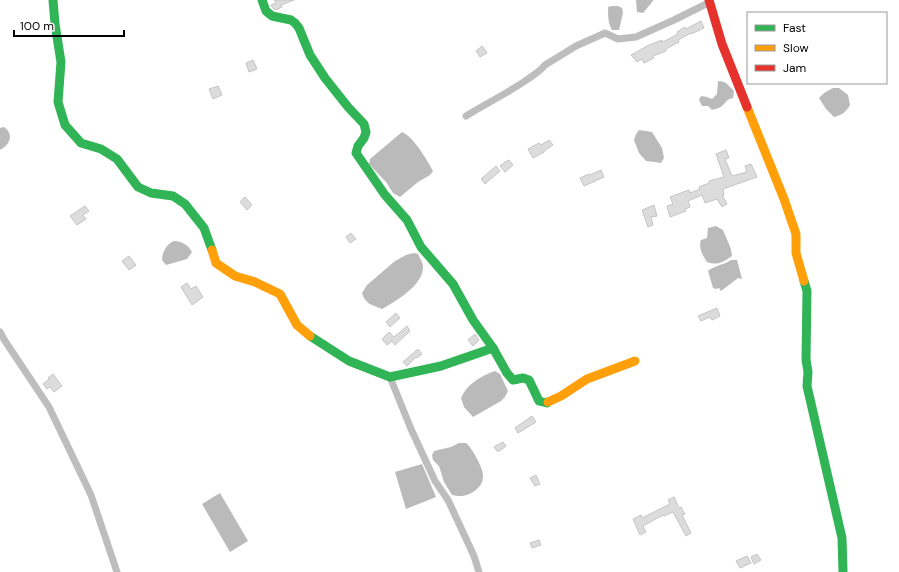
<svg xmlns="http://www.w3.org/2000/svg" width="899" height="572" font-family="'DM Sans',sans-serif">
<style>
.water{fill:#bababa}
.building{fill:#dcdcdc;stroke:#c4c4c4}
.lines{fill:none;stroke-linecap:round;stroke-linejoin:round}
.street{stroke:#bdbdbd;stroke-width:7}
.fast{stroke:#30b455;stroke-width:9}
.slow{stroke:#ff9f0a;stroke-width:9}
.jam{stroke:#e5322d;stroke-width:9}
</style>
<rect width="100%" height="100%" fill="#fff"/>
<!-- water -->
<g class="water">
<path d="M636,0H653V1L643,13L637,12Z"/>
<path d="M612,6H618L622,8L623,13L619,30H612C608,24 608,15 608,7Z"/>
<path d="M718,81C726,81 728,85 734,91L733,98C725,100 727,102 722,106C720,108 715,109 712,110L708,106H702L699,100L701,96L707,97L712,99L717,94Z"/>
<path d="M833,88H839L848,95L850,105C846,112 842,115 834,117L826,109L819,98L824,93Z"/>
<path d="M4,127C15,135 9,145 0,150V128Z"/>
<path d="M639,130L652,132L662,148L664,158L661,163L655,162L646,161L639,153L634,140L636,134Z"/>
<path d="M402,132C414,137 427,160 433,171L430,175L418,182L400,197L393,193L386,182L369,164L370,159Z"/>
<path d="M716,226L723,230L731,249L732,256C723,262 718,266 707,262C703,256 698,248 701,240L707,238L708,228Z"/>
<path d="M174,241C182,241 188,245 192,252L187,259L166,265L162,260C162,253 166,244 174,241Z"/>
<path d="M414,253L418,254C420,258 423,263 423,266C424,285 396,301 382,309C372,305 365,304 362,293L367,285L395,261L406,255Z"/>
<path d="M731,260H737L742,279L738,278L721,291L719,288L716,289L713,288L708,271C713,266 724,265 731,260Z"/>
<path d="M495,371L500,374L508,391L505,397L501,401L473,417L464,407L461,398C467,384 481,376 495,371Z"/>
<path d="M459,443H466C472,448 484,469 483,477C483,488 469,497 458,496C456,496 454,495 452,495L444,482L439,466L433,460L432,455L434,451L451,447Z"/>
<path d="M422,464L436,497L406,509L395,472Z"/>
<path d="M220,493L248,541L230,552L202,504Z"/>
</g>
<!-- building -->
<g class="building">
<path d="M274,0H294L281,5L282,7L275,10L272,7L271,5L276,3Z"/>
<path d="M701,21L704,28L691,34V33L678,40L679,42L666,49V51L653,56L654,58L644,63L642,59L637,62L631,55L649,45L662,40L663,42L678,34L677,32L685,27L686,29Z"/>
<path d="M482,46L487,53L480,57L476,51Z"/>
<path d="M253,60L257,69L249,72L246,63Z"/>
<path d="M218,86L222,95L213,99L209,89Z"/>
<path d="M549,140L553,145L544,151V152L533,158L528,149L539,143L541,145Z"/>
<path d="M726,150L729,158L725,159L732,176L747,172L745,166L751,164L757,177L723,189L724,195H722L727,204L722,207L717,199L705,203L702,195L688,201L690,207L685,209L686,211L670,217L667,206L673,204L670,197L689,190L690,193L700,189L699,187L709,183V181L724,177L716,154Z"/>
<path d="M509,160L513,165L505,172L500,166L505,162Z"/>
<path d="M496,166L500,171L485,184L481,179Z"/>
<path d="M601,170L604,177L584,186L580,178L589,174L590,175Z"/>
<path d="M245,197L252,205L247,210L240,202Z"/>
<path d="M654,205L657,216L651,217L653,225L648,227L642,210Z"/>
<path d="M85,206L89,211L83,215L86,219L77,225L70,216Z"/>
<path d="M351,233L356,239L350,243L346,237Z"/>
<path d="M129,256L136,265L129,270L122,261Z"/>
<path d="M187,283L191,289L196,286L203,297L192,305L181,287Z"/>
<path d="M717,308L720,316L712,320L710,317L701,321L698,316Z"/>
<path d="M396,313L400,318L390,327L386,322Z"/>
<path d="M407,326L410,331L395,345L392,341L387,345L382,339L389,332L394,337Z"/>
<path d="M475,334L479,340L473,346L468,340Z"/>
<path d="M418,349L422,354L417,358L416,357L407,366L403,362Z"/>
<path d="M53,374L62,386L54,392L50,387L47,389L43,384L49,379L48,378Z"/>
<path d="M532,416L536,422L518,433L515,428Z"/>
<path d="M503,442L506,446L498,452L494,447Z"/>
<path d="M536,475L540,484L535,486L530,478Z"/>
<path d="M674,497L679,508L681,507L685,514L682,515L691,533L686,536L673,512L664,516L663,515L643,526L646,532L640,535L633,519L641,515L642,518L670,504L668,500Z"/>
<path d="M539,540L541,545L532,548L530,543Z"/>
<path d="M757,554L761,560L754,564L751,557Z"/>
<path d="M747,556L751,563L740,568L736,561Z"/>
</g>
<g class="lines">
<!-- street -->
<g class="street">
<path d="M466,116C487,103 508,93 528,79C534,75 540,71 545,65L576,46L605,33L618,39L636,37L674,20L710,2"/>
<path d="M0,332L5,341L49,407L91,495L117,572"/>
<path d="M390,377L411,429L435,481L448,500L474,556L479,572"/>
</g>
<!-- fast -->
<g class="fast">
<path d="M53,0L55,24L61,62L58,102L65,125L81,143L101,149L117,159L138,187L151,193L173,196L185,204L204,228L212,250"/>
<path d="M262,0L266,11L272,16L291,20L295,23L299,28L310,55L325,78L348,107L364,124L366,132L364,138L358,146L356,153L385,195L407,220L421,247L453,284L473,320L493,348L507,373L513,380L523,378L529,380L539,401L547,403L548,402"/>
<path d="M804,281L807,291L806,360L808,372L807,386L842,538L843,572"/>
<path d="M310,336L349,361L390,377L441,366L493,348"/>
</g>
<!-- slow -->
<g class="slow">
<path d="M747,107L784,199L796,234V253L804,281"/>
<path d="M212,250L216,263L235,276L255,282L280,294L297,325L310,336"/>
<path d="M548,402L561,396L587,379L635,361"/>
</g>
<!-- jam -->
<path class="jam" d="M709,0L722,44L747,107"/>
</g>
<!-- legend -->
<rect x="747" y="12" width="140" height="72" fill="#ffffff" stroke="#999999"/>
<rect x="755" y="25" width="20" height="6" fill="#30b455" stroke="#999999"/>
<text x="783" y="32" font-size="12" fill="#000000">Fast</text>
<rect x="755" y="45" width="20" height="6" fill="#ff9f0a" stroke="#999999"/>
<text x="783" y="52" font-size="12" fill="#000000">Slow</text>
<rect x="755" y="65" width="20" height="6" fill="#e5322d" stroke="#999999"/>
<text x="783" y="72" font-size="12" fill="#000000">Jam</text>
<!-- scale -->
<path d="M14 30v6h110v-6" fill="none" stroke="#000000" stroke-width="2"/>
<text x="20" y="30" font-size="12" fill="#000000" stroke="#ffffff" stroke-width="3" paint-order="stroke">100 m</text>
</svg>
